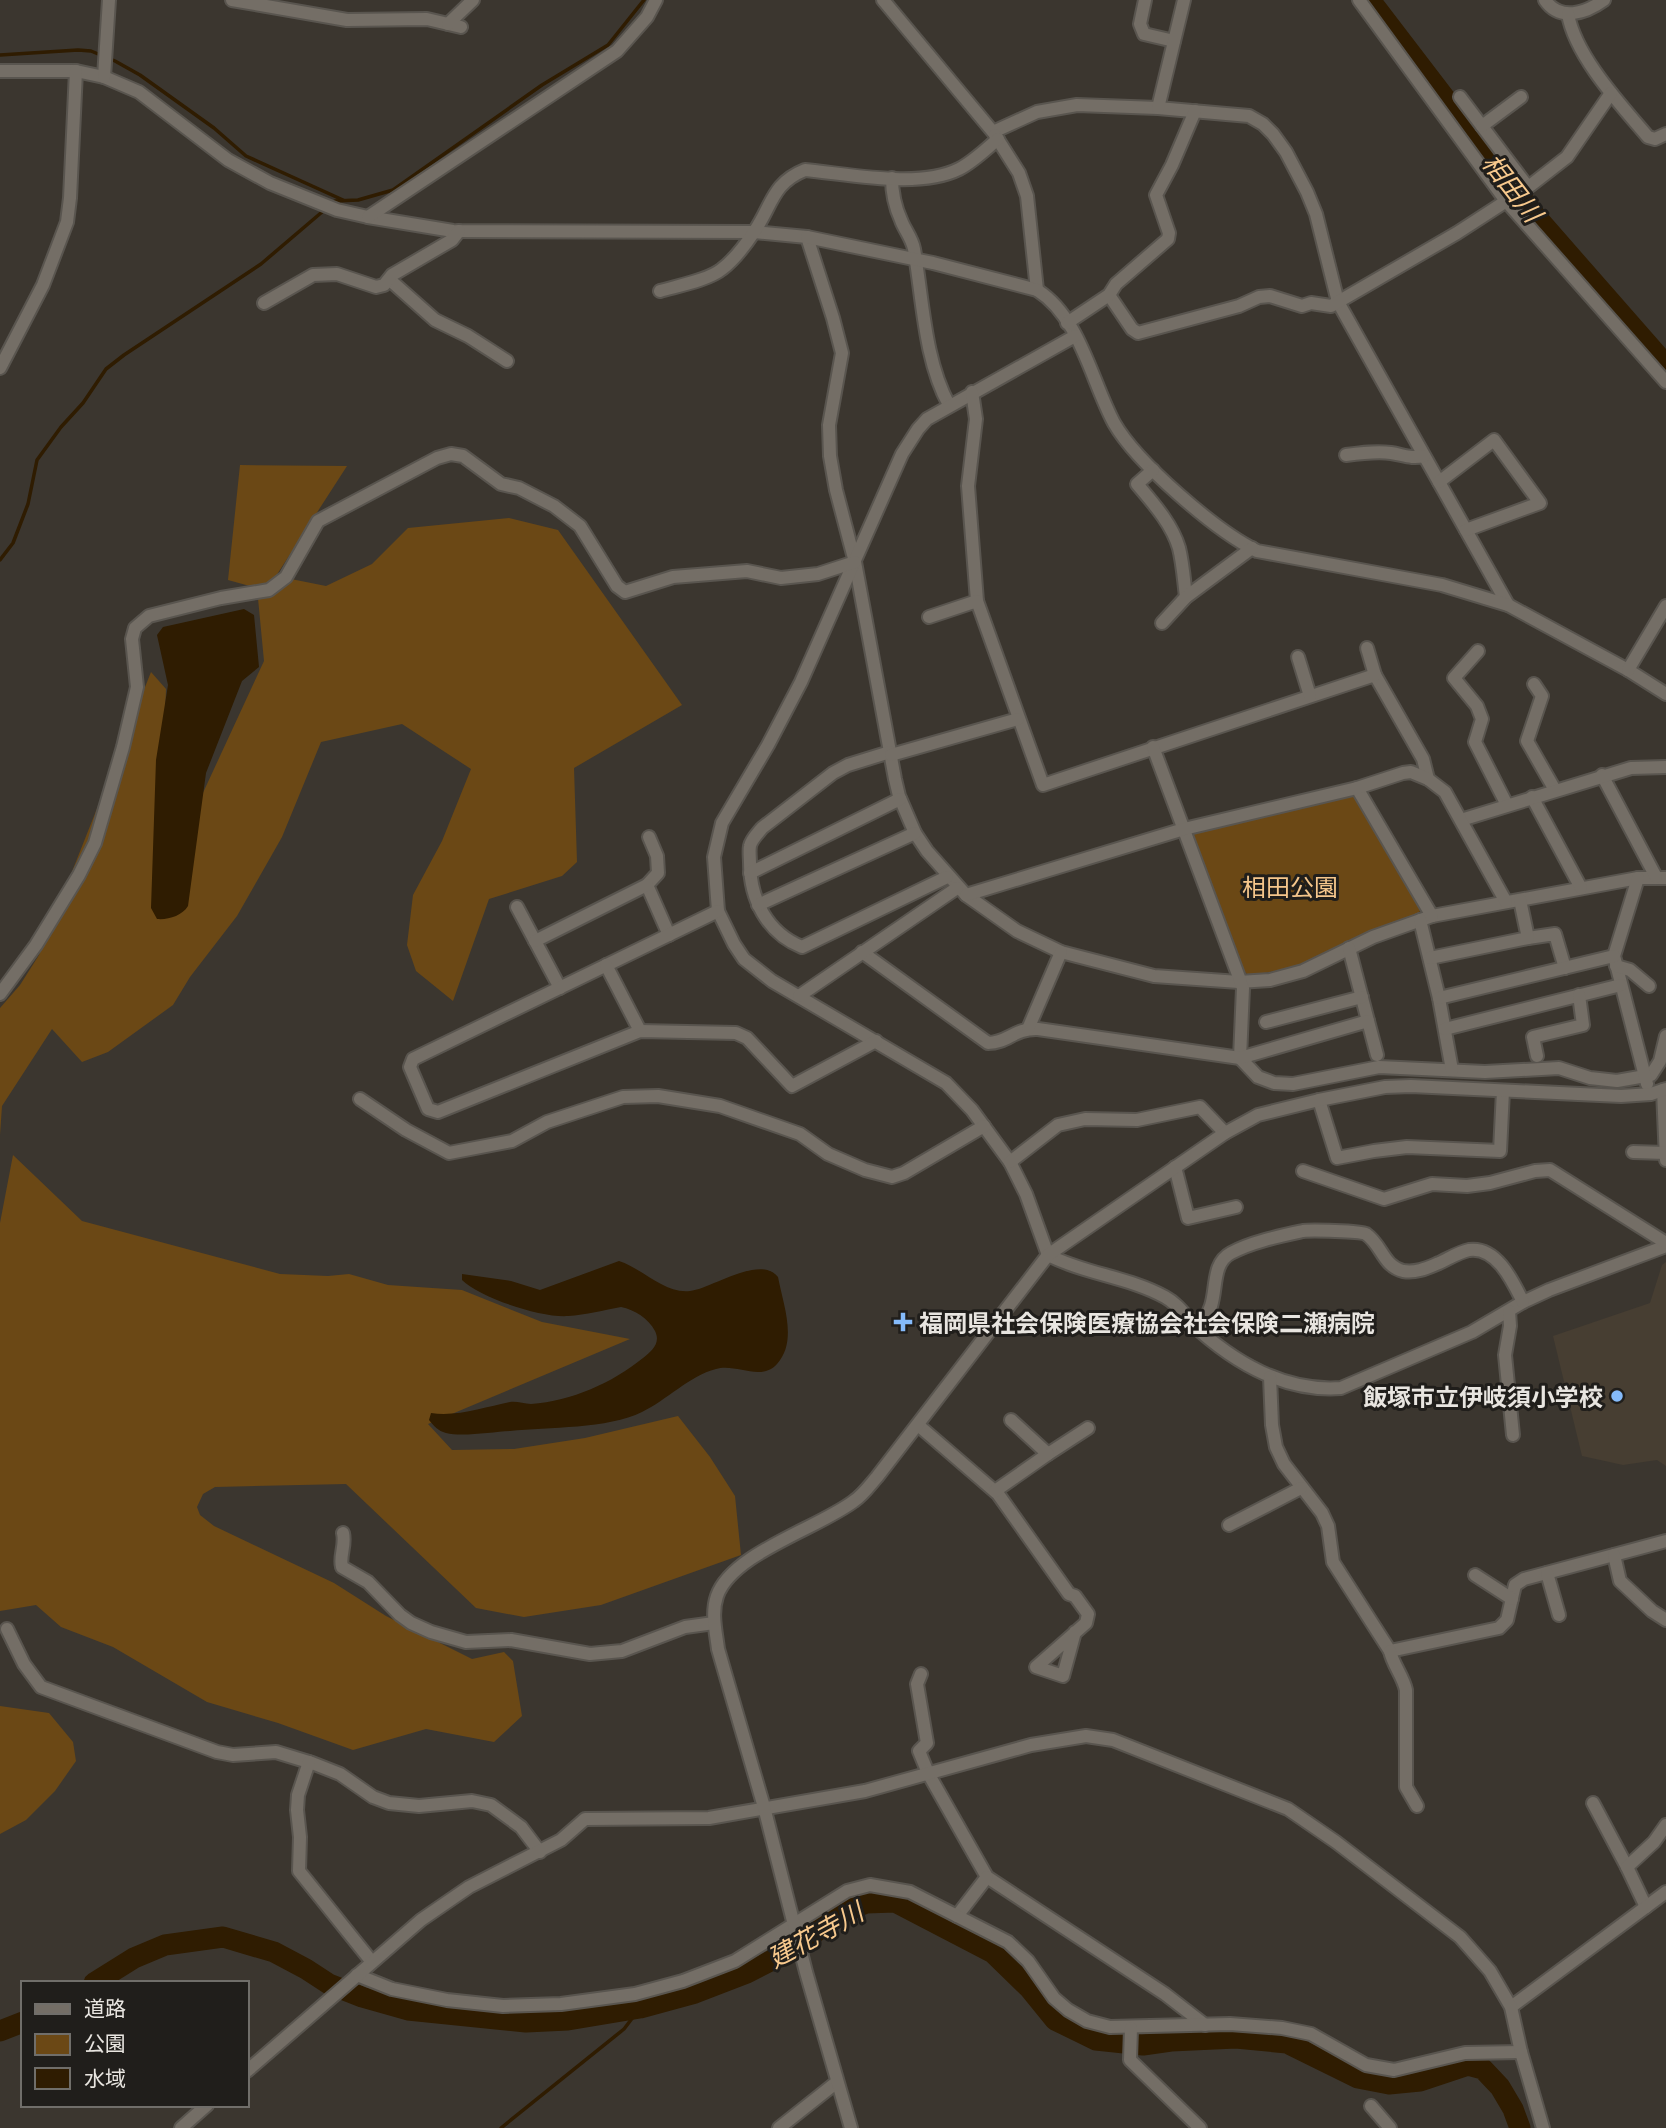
<svg xmlns="http://www.w3.org/2000/svg" width="1666" height="2128" font-family="Barlow,'Noto Sans JP',sans-serif">
<style>
.built{fill:#473e32}
.green{fill:#6b4815}
.water{fill:#2f1c01}
.lines{fill:none;stroke-linecap:round;stroke-linejoin:round}
.stream{stroke:#2f1c01;stroke-width:3.5}
.river{stroke:#2f1c01;stroke-width:21}
.minor-casing{stroke:#59554f;stroke-width:16}
.minor{stroke:#746e66;stroke-width:12}
.poi-dot{fill:#85bbfb;stroke:#201e1b;stroke-width:2.5}
.labels{text-anchor:middle;dominant-baseline:central;stroke-width:6;stroke-linejoin:round;paint-order:stroke}
.park-label{font-size:24px;fill:#f5c68b;stroke:#201e1b}
.poi-label{font-size:24px;font-weight:bold;fill:#e8e5e0;stroke:#201e1b;text-anchor:start}
.water-label{font-size:26px;font-style:italic;fill:#f8c98d;stroke:#201e1b}
</style>
<rect width="100%" height="100%" fill="#3b362f"/>
<!-- built -->
<path class="built" d="M1666,1262V1466L1657,1460L1623,1465L1582,1456L1553,1336L1650,1303L1662,1265Z"/>
<!-- green -->
<g class="green">
<path d="M240,465L347,466L276,576L326,586L372,564L408,528L509,518L558,530L682,705L574,768L577,862L562,876L489,899L453,1001L416,971L407,945L413,895L442,841L471,769L402,724L321,742L282,837L237,916L190,977L173,1005L108,1052L82,1062L52,1029L2,1106L0,1135V1008L20,985L39,955L151,672L166,689L158,890L264,661L257,588L228,580Z"/>
<path d="M1354,793L1421,905V910L1416,915L1373,930L1295,967L1249,976L1236,963L1191,838L1194,831Z"/>
<path d="M13,1155L82,1221L280,1274L328,1276L349,1274L388,1285L462,1290L542,1322L630,1339L428,1424L452,1450L514,1449L585,1438L678,1416L710,1457L735,1496L741,1555L601,1605L524,1617L476,1608L346,1484L215,1487L203,1494L197,1507L200,1515L214,1526L334,1583L386,1616L472,1659L504,1652L513,1661L522,1716L494,1742L426,1729L353,1750L278,1723L207,1702L113,1647L61,1627L36,1605L0,1611V1223Z"/>
<path d="M0,1706L49,1713L73,1742L76,1761L55,1791L26,1820L0,1834Z"/>
</g>
<!-- water -->
<g class="water">
<path d="M244,609L254,615L259,667L242,681L206,773L188,906C182,916 168,920 157,919L151,908L156,760L168,685L157,635L163,627Z"/>
<path d="M619,1261C642,1268 664,1294 690,1291C711,1289 760,1254 778,1277C783,1304 798,1341 777,1364C761,1382 736,1363 716,1369C689,1376 667,1400 642,1412C608,1429 548,1427 510,1431C492,1432 462,1437 446,1433C438,1431 434,1426 429,1420L431,1413C457,1417 485,1407 510,1402C517,1401 524,1404 531,1404C572,1401 612,1383 643,1358C652,1351 661,1343 655,1331C648,1318 635,1310 621,1307C604,1310 586,1315 568,1316C542,1318 480,1298 462,1280V1274L511,1281L540,1290Z"/>
</g>
<g class="lines">
<!-- stream -->
<g class="stream">
<path d="M0,55L78,50L91,51L115,61L140,75L214,128L246,156L343,200"/>
<path d="M335,201L358,200L393,190L542,85L608,45L644,0"/>
<path d="M0,560L13,543L28,504L37,460L61,427L83,403L106,369L124,355L261,264L322,212"/>
<path d="M501,2128L624,2029L640,2008"/>
</g>
<!-- river -->
<g class="river">
<path d="M1370,0L1532,212L1666,365"/>
<path d="M94,1983L134,1958L165,1945L223,1937L274,1952L306,1969L329,1984L362,1997L408,2010L526,2022L568,2020L640,2008L695,1993L747,1973L788,1952L842,1913L866,1903L895,1902L993,1953L1029,1988L1055,2020L1096,2040L1143,2045L1171,2041L1236,2038L1287,2043L1358,2078L1389,2084L1420,2081L1468,2065L1483,2069L1500,2087L1513,2109L1520,2128"/>
<path d="M0,2031L23,2022"/>
</g>
<!-- minor casing -->
<g class="minor-casing">
<g id="minor">
<path d="M232,0L347,20L427,19L461,27"/>
<path d="M883,0L993,132L1037,112L1077,105L1158,108L1249,116L1263,124L1273,134L1286,152L1307,192L1316,214L1338,302L1508,605"/>
<path d="M1145,0L1140,24L1144,34L1174,41"/>
<path d="M1359,0L1506,201L1666,382"/>
<path d="M1545,0C1560,22 1586,13 1604,0"/>
<path d="M1568,14C1575,56 1621,105 1648,137L1655,139L1666,134"/>
<path d="M448,24L473,0"/>
<path d="M0,71H76L104,77L139,92L228,160L270,183L337,210L368,217L453,231L754,232L807,237L833,318L842,353L829,425L830,456L836,490L855,562L895,779L899,796L915,833L927,851L966,895L1017,931L1061,952L1154,976L1239,982L1270,980L1303,971L1373,937L1432,916L1638,878H1666"/>
<path d="M104,77L109,0"/>
<path d="M1460,97L1528,187"/>
<path d="M1158,108L1184,0"/>
<path d="M1482,126L1521,97"/>
<path d="M995,135L1019,173L1027,196L1037,290"/>
<path d="M892,178C892,192 895,207 901,220C904,229 912,238 914,249C923,300 924,359 949,405"/>
<path d="M368,217L617,51L647,17L656,0"/>
<path d="M807,237L933,263L1037,290C1080,317 1091,380 1114,423C1137,463 1216,531 1257,551L1442,585L1508,605L1628,670L1666,694"/>
<path d="M390,280L435,320L468,336L507,361"/>
<path d="M660,291C677,286 709,280 722,269C734,260 746,244 754,232C772,206 772,183 805,170C849,174 919,189 959,169C973,162 986,149 998,139"/>
<path d="M1109,295L1132,329L1138,333L1239,306L1259,297L1270,296L1302,306L1311,303L1331,306L1457,233L1531,185L1567,157L1611,93"/>
<path d="M264,303L313,275L337,274L376,287L384,285L392,275L452,240L459,231"/>
<path d="M1067,323L1109,295L1116,284L1168,239L1169,233L1156,195L1172,165L1195,111"/>
<path d="M1075,336L927,419L918,429L902,454L801,682L768,745L722,823L714,857L718,911L734,944L744,959L772,981L946,1083L972,1110L1010,1162L1026,1194L1048,1255C1085,1274 1129,1277 1165,1297C1180,1305 1188,1320 1200,1331C1240,1366 1287,1392 1341,1388L1472,1332L1523,1302L1549,1290L1666,1246"/>
<path d="M0,368L43,285L67,222L70,198L76,71"/>
<path d="M972,392L976,419L968,486L977,601"/>
<path d="M1346,455C1361,453 1376,451 1391,453C1404,455 1411,459 1424,456"/>
<path d="M1153,470L1137,484C1153,503 1172,524 1179,548C1183,564 1184,581 1186,597"/>
<path d="M1439,482L1494,440L1540,503L1466,530"/>
<path d="M929,617L977,601L1043,785L1375,675L1423,759L1428,779"/>
<path d="M1162,623L1186,597L1252,548"/>
<path d="M1367,648L1375,675"/>
<path d="M1478,651L1454,678L1477,706L1482,719L1475,742L1507,805"/>
<path d="M1298,657L1310,696"/>
<path d="M1628,670L1666,606"/>
<path d="M1534,684L1542,696L1527,741L1555,790"/>
<path d="M1153,747L1243,988L1240,1058L1258,1077L1274,1083L1293,1084L1379,1067L1485,1072L1559,1068L1590,1078L1617,1081L1651,1075L1660,1061L1666,1036"/>
<path d="M890,752L848,765L833,773L762,828C758,833 751,840 750,846C749,851 750,858 750,863C750,899 767,933 802,947L947,877"/>
<path d="M891,755L1018,719"/>
<path d="M1602,775L1656,877"/>
<path d="M1357,788L1432,916"/>
<path d="M1532,797L1581,888"/>
<path d="M1461,820L1631,768L1666,767"/>
<path d="M649,837L657,856L658,873L647,885L669,935"/>
<path d="M750,873L900,799"/>
<path d="M1638,878L1614,956L1647,1084"/>
<path d="M966,895L1184,829L1357,788L1403,773L1411,772L1428,779L1445,792L1506,902"/>
<path d="M758,905L915,833"/>
<path d="M517,907L560,988"/>
<path d="M718,911L413,1059L410,1067L428,1109L438,1112L640,1031L736,1033L747,1038L792,1086L876,1041"/>
<path d="M1420,920L1439,998L1452,1070"/>
<path d="M1528,938L1555,934L1565,968"/>
<path d="M535,941L647,885"/>
<path d="M1349,948L1368,1021"/>
<path d="M862,952L988,1043C1008,1043 1014,1028 1038,1029L1240,1058L1368,1021L1377,1055"/>
<path d="M1430,958L1528,938L1520,900"/>
<path d="M606,965L640,1031"/>
<path d="M1616,966L1630,970L1649,986"/>
<path d="M0,994L36,945L79,875L95,843L123,747L137,687L132,639L135,628L149,616L221,598L269,590L286,577L318,521L437,458L451,454L463,456L501,484L519,488L554,506L580,526L617,586L625,592L673,577L747,571L781,578L818,574L855,562"/>
<path d="M799,996L957,888"/>
<path d="M1439,998L1614,956"/>
<path d="M1266,1022L1362,997"/>
<path d="M1028,1029L1061,952"/>
<path d="M1445,1029L1621,985"/>
<path d="M1537,1056L1533,1037L1583,1025L1579,995"/>
<path d="M1663,1090L1666,1160"/>
<path d="M360,1099L406,1130L449,1153L512,1141L547,1122L623,1097L658,1096L720,1106L800,1134L828,1154L865,1170L892,1177L904,1173L984,1126"/>
<path d="M1319,1100L1337,1158L1374,1151L1407,1147L1500,1151L1503,1091"/>
<path d="M1633,1152L1666,1153"/>
<path d="M1010,1162L1058,1125L1085,1119L1137,1120L1200,1107L1225,1133"/>
<path d="M1175,1167L1188,1218L1236,1207"/>
<path d="M1303,1171L1384,1199L1432,1184L1467,1186L1490,1183L1535,1171L1550,1170L1666,1243"/>
<path d="M1509,1311L1510,1326L1505,1355L1513,1435"/>
<path d="M1198,1329C1204,1321 1208,1315 1211,1306C1217,1288 1212,1263 1231,1253C1251,1242 1280,1236 1303,1231C1311,1230 1360,1231 1366,1234C1382,1245 1383,1266 1403,1271C1417,1273 1427,1268 1439,1263C1448,1259 1459,1252 1469,1250C1497,1246 1513,1282 1523,1302"/>
<path d="M1270,1377L1272,1425L1276,1447L1284,1464L1322,1513L1328,1526L1333,1562L1390,1651L1499,1628L1507,1620L1515,1585L1524,1579L1666,1541"/>
<path d="M918,1425L998,1494L1069,1594L1075,1596L1088,1614L1086,1623L1036,1667L1063,1676L1075,1632"/>
<path d="M1048,1454L1088,1428"/>
<path d="M995,1491L1048,1454L1011,1420"/>
<path d="M1229,1525L1301,1488"/>
<path d="M343,1533C346,1546 339,1556 342,1567L368,1582L400,1615L411,1623L431,1632L466,1642L511,1640L590,1654L622,1651L685,1627L714,1623"/>
<path d="M1614,1555L1620,1581L1652,1611L1666,1620"/>
<path d="M1547,1573L1559,1615"/>
<path d="M1475,1575L1512,1599"/>
<path d="M7,1629L24,1664L41,1687L217,1752L233,1755L276,1752L312,1763L340,1774L373,1797L389,1803L419,1806L472,1801L491,1805L521,1827L540,1852"/>
<path d="M1390,1651C1393,1665 1403,1676 1406,1690V1787L1417,1806"/>
<path d="M921,1674L917,1684L927,1743L919,1751L928,1773L987,1877L1165,1994L1205,2025"/>
<path d="M309,1762L298,1795L297,1810L300,1837L299,1871L372,1962"/>
<path d="M1593,1803L1627,1867"/>
<path d="M1646,1907L1627,1867L1654,1842L1666,1825"/>
<path d="M957,1916L987,1877"/>
<path d="M357,1975L392,1989L447,2000L503,2006L561,2004L635,1994L683,1981L735,1961L847,1891L870,1885L910,1892L1008,1942L1028,1961L1054,1998L1068,2010L1087,2021L1110,2027L1230,2024L1282,2028L1311,2034L1366,2065L1394,2070L1465,2053L1521,2052"/>
<path d="M1511,2007L1666,1892"/>
<path d="M1131,2028L1130,2060L1200,2128"/>
<path d="M247,2071L421,1920L469,1887L561,1840L585,1819L709,1818L865,1791L1031,1745L1086,1736L1113,1740L1288,1809L1336,1842L1460,1937L1490,1971L1511,2007L1521,2052L1543,2128"/>
<path d="M1371,2106L1390,2128"/>
<path d="M181,2128L207,2105"/>
<path d="M779,2128L837,2082"/>
<path d="M851,2128L806,1972L764,1807L718,1649C716,1632 711,1613 717,1596C732,1553 819,1528 854,1501C863,1495 870,1485 877,1477L1048,1255L1225,1133L1258,1115L1319,1100L1385,1087L1411,1086L1621,1096L1651,1094L1666,1089"/>
</g>
</g>
<!-- minor -->
<use href="#minor" class="minor"/>
</g>
<!-- markers -->
<g class="poi-dot">
<path d="M899.5 1311.5h7v7h7v7h-7v7h-7v-7h-7v-7h7z"/>
<circle cx="1617" cy="1396" r="7"/>
</g>
<g class="labels">
<!-- park labels -->
<g class="park-label">
<text x="1290" y="886">相田公園</text>
</g>
<!-- poi labels -->
<g class="poi-label">
<text x="919" y="1322">福岡県社会保険医療協会社会保険二瀬病院</text>
<text x="1603" y="1396" text-anchor="end">飯塚市立伊岐須小学校</text>
</g>
<!-- water labels -->
<g class="water-label">
<text transform="translate(1513 187) rotate(52)">相田川</text>
<text transform="translate(815 1934) rotate(-29)">建花寺川</text>
</g>
</g>
<!-- legend -->
<rect x="21" y="1981" width="228" height="126" fill="#201e1b" stroke="#706e6a" stroke-width="2"/>
<rect x="35" y="2004" width="35" height="10" fill="#746e66" stroke="#706e6a" stroke-width="2"/>
<text x="84" y="2016" font-size="21" fill="#e8e5e0">道路</text>
<rect x="35" y="2034" width="35" height="21" fill="#6b4815" stroke="#706e6a" stroke-width="2"/>
<text x="84" y="2051" font-size="21" fill="#e8e5e0">公園</text>
<rect x="35" y="2068" width="35" height="21" fill="#2f1c01" stroke="#706e6a" stroke-width="2"/>
<text x="84" y="2086" font-size="21" fill="#e8e5e0">水域</text>
</svg>
